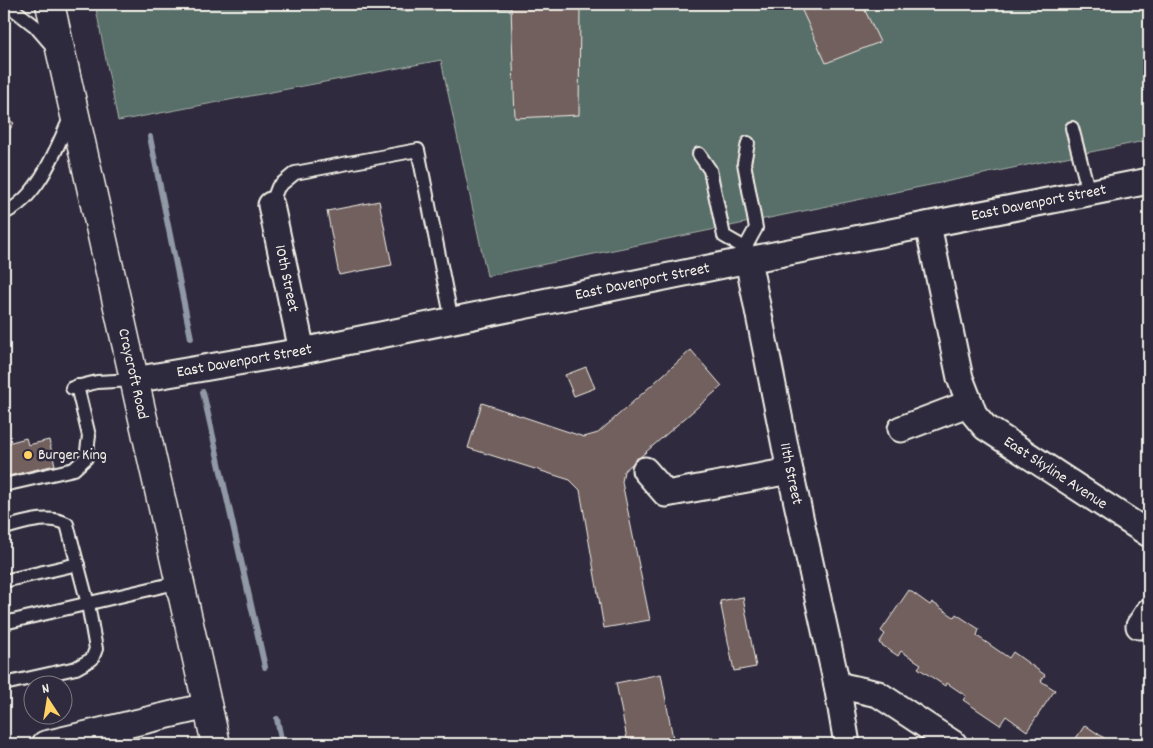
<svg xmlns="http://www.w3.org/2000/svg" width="1153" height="748" font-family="Dekko,sans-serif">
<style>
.green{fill:#596e69;stroke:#a6b0a8}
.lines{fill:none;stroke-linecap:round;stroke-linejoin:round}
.stream{stroke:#9099a5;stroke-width:6}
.building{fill:#72615f;stroke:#f4f1e8}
.service-casing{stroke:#f4f1e8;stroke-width:16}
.minor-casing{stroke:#f4f1e8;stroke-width:29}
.tertiary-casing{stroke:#f4f1e8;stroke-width:31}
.service{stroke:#2f2a3d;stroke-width:12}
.minor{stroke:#2f2a3d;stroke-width:25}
.tertiary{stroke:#2f2a3d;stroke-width:28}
.poi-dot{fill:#ffd166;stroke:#2f2a3d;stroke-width:2}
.labels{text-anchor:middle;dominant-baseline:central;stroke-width:5;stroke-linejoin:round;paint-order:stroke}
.street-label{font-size:16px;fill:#f4f1e8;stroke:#2f2a3d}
.poi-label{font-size:16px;fill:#f4f1e8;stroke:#2f2a3d;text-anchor:start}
</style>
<rect width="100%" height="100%" fill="#2f2a3d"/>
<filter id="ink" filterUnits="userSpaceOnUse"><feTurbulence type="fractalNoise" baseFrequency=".02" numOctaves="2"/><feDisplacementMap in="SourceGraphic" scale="10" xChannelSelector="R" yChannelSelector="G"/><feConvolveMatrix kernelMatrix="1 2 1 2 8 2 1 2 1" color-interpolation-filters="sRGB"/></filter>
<g filter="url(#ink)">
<!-- green -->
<path class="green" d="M95,4H1149V140L487,276L441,60L118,121Z"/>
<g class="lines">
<!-- stream -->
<g class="stream">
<path d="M150,137L191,338"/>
<path d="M203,392L265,667"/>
<path d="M277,719L282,744"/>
</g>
</g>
<!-- building -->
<g class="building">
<path d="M400,4H580L579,115L515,118L511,8L400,11Z"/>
<path d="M799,4H862L880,42L826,63Z"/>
<path d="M4,117L14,123L4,138Z"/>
<path d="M379,201L392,265L339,275L327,211Z"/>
<path d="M691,350L722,386L624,471L622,482L650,620L604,628L580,490L570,480L468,448L482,403L584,437L598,433Z"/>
<path d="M586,367L595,388L574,396L565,375Z"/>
<path d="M26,438L28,445L49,440L55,465L4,477V444Z"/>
<path d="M909,590L930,605L932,602L954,617L956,614L979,629L977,636L1009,658L1013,652L1045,675L1041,681L1055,690L1027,731L1006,716L1000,725L963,700L966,696L947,683L945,686L918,668L921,664L901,651L898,656L879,643L885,634L881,631Z"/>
<path d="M743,597L756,667L734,671L720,601Z"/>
<path d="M661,674L674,744H628L616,683Z"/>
<path d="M1085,725L1113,744H1072Z"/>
</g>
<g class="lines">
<!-- service casing -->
<g class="service-casing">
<g id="service">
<path d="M7,4L35,26L54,48"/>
<path d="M1072,128L1089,193"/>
<path d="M699,154L710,170L724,236L745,248L756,228L744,163L748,143"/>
<path d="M271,205L278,187L295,173L418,150L452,321"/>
<path d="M4,213C39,198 56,149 71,116"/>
<path d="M72,388L97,382L134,380"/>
<path d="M4,485L74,469L86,458L89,436L77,386"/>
<path d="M4,528C24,523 48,514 67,524L88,604L96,649L92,659L76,668L4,684"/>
<path d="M4,581L78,564"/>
<path d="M4,623L180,582"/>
<path d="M123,726L128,744"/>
</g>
</g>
<!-- minor casing -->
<g class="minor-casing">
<g id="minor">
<path id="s1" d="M271,205L302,351"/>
<path id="s2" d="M928,225L960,378L974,414L985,427L1149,534"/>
<path id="s3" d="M748,260L790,471L837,685L847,744"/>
<path id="s4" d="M134,380L302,351L748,260L1149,181"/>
<path d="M901,429L970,403"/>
<path d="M645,470L666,494L790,471"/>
<path d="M1139,626L1149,611"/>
<path d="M837,685L878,694L954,744"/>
<path d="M45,744L207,706"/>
</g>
</g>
<!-- tertiary casing -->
<g class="tertiary-casing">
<g id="tertiary">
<path id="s5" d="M50,4L216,744"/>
</g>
</g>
<!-- service -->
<use href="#service" class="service"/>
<!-- minor -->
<use href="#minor" class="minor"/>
<!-- tertiary -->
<use href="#tertiary" class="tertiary"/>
</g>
</g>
<!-- markers -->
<circle class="poi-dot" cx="28" cy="455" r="5"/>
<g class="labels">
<!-- street labels -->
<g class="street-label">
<text stroke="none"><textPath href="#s4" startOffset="922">East Davenport Street</textPath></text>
<text stroke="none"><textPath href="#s1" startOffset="75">10th Street</textPath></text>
<text stroke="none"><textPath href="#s4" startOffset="518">East Davenport Street</textPath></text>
<text stroke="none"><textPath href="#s4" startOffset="112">East Davenport Street</textPath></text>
<text stroke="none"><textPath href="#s5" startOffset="379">Craycroft Road</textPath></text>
<text stroke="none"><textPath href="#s3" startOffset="218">11th Street</textPath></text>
<text stroke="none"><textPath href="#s2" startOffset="296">East Skyline Avenue</textPath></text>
</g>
<!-- poi labels -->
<g class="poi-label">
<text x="38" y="455">Burger King</text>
</g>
</g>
<!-- margin -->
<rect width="1153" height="748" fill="none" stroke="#2f2a3d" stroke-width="20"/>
<rect x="10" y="10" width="1133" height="728" fill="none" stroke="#f4f1e8" stroke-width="2" filter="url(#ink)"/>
<!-- north arrow -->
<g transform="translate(48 700) rotate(348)"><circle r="24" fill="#2f2a3d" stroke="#7e7a81"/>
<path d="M0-4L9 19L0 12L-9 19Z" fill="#ffd166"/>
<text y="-8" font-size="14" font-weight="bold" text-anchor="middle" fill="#f4f1e8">N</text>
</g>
</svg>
